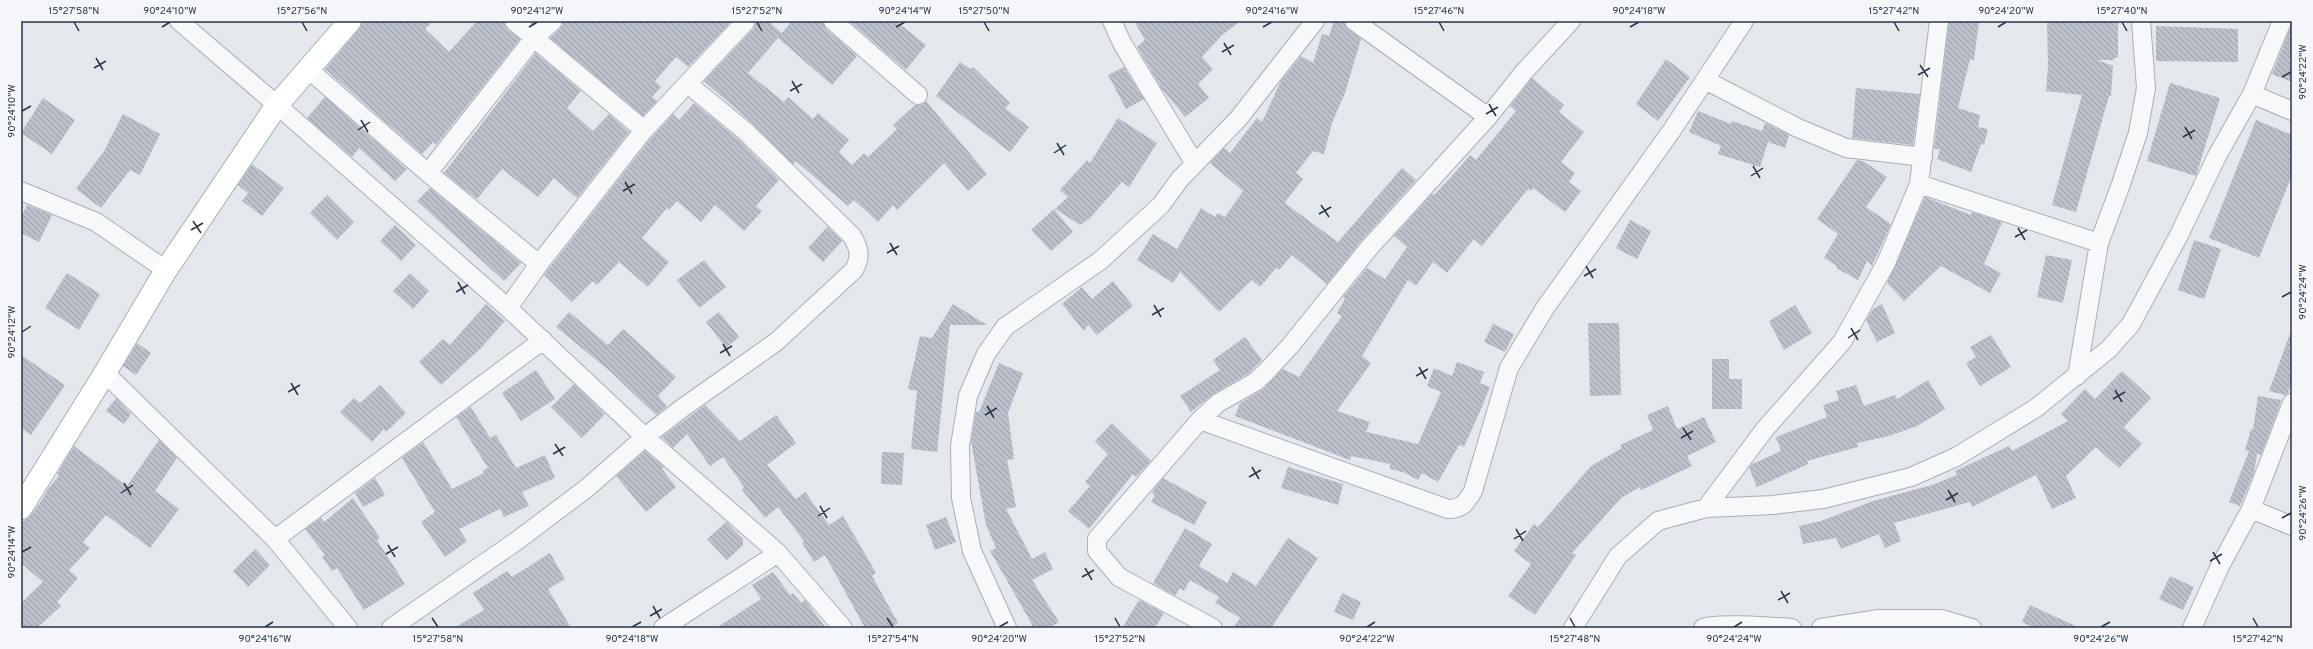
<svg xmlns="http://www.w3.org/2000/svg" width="2313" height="649" font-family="Overpass,sans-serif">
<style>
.building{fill:url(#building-back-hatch)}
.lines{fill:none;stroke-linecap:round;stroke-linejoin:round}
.street-casing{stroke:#a9aeb7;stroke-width:20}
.secondary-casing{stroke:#a9aeb7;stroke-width:24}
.street{stroke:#f7f8fa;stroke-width:18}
.secondary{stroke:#fff;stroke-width:22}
.ticks{fill:none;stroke:#2b3445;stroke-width:1.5}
.neatline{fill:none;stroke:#2b3445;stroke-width:1.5}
.ticks-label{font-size:10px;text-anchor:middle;fill:#2b3445}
</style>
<defs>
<pattern id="building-back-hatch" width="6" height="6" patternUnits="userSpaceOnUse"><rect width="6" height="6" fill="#bbc0ca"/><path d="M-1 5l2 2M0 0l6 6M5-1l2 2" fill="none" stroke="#989da6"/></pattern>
</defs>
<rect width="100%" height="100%" fill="#e4e7ec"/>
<!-- building -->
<path class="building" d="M362 21H433L425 29 449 52 477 21H504L507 29 520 39 436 145 433 142 422 154 325 69 359 29Z
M563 21H732L688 67 676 57 655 81 661 87 652 97 657 101 643 116 550 38 560 29Z
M756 21H768L782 33 792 21H823L826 29 857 56 832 85 778 38 748 73 784 102 788 97 813 119 818 113 849 140 839 152 852 165 864 153 868 157 897 129 893 125 915 105H921L926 101 987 174 968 191 944 163 897 210 893 205 878 222 854 200 848 206 796 161 793 164 752 123 704 81 754 28Z
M849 21H896L926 45 906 70Z
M1134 21H1241L1222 35 1202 57 1213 69 1198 84 1209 98 1185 117 1162 89 1137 47 1145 40Z
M1334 21H1344L1348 29 1361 39 1345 93 1332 123 1324 154 1313 151 1296 173 1303 179 1285 202 1286 204 1338 242 1402 168 1416 180 1361 241 1327 284 1292 255 1279 270 1276 268 1260 287 1252 280 1219 312 1180 272 1173 283 1137 260 1153 234 1177 249 1201 208 1215 217 1218 213 1225 217 1243 191 1210 163 1224 148 1230 153 1257 118 1262 122 1281 81 1301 56 1313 63 1322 34 1329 36Z
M1949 21H1979L1974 60 1970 59 1958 108 1980 115 1978 127 1988 129 1984 145 1981 144 1971 172 1937 159 1940 149H1934Z
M2047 21H2118V57L2114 58V60H2098L2113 66 2111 96H2109L2076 212 2052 205 2082 95 2046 91 2048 66Z
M2292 23V82L2272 74Z
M2156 26 2238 29V62L2156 61Z
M536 53 581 91 567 108 593 131 609 114 629 132 577 198 554 178 538 197 502 169 477 199 444 173Z
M1666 59 1690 77 1658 121 1636 104Z
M960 62 970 69 973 67 1010 103 1005 108 1029 127 1010 152 936 96Z
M1124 67 1144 99 1126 109 1108 75Z
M1532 78 1564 105 1559 112 1584 132 1561 162 1575 173 1569 182 1581 191 1565 212 1533 188 1531 191 1528 189 1482 246 1474 239 1447 273 1433 262 1416 286 1408 280 1362 356 1371 363 1337 411 1370 422 1366 432 1418 444 1441 392 1427 386 1434 368 1452 376 1457 362 1484 372 1480 383 1490 387 1481 409 1464 447 1459 445 1438 482 1422 473 1418 480 1403 472 1390 469V464L1351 456 1350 460 1235 416 1240 403 1262 390 1283 369 1299 377 1342 316 1337 313 1345 299 1343 297 1367 268 1385 279 1407 247 1394 236 1432 194 1434 195 1451 177 1470 155 1476 160 1516 111 1510 106Z
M2170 83 2220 98 2196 176 2147 161Z
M1856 88 1920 94 1913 145 1852 138Z
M325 97 407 169 395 181 359 148 352 157 307 118Z
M43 98 75 120 52 154 21 133Z
M694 103 738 139 779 180 756 206 762 211 744 231 715 205 701 222 677 201 669 210 667 208 642 238 669 262 648 287 619 262 597 285 593 281 572 302 544 275 652 137 673 114 679 120Z
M1698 111 1731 124 1732 121 1762 131 1765 123 1789 135 1785 148 1768 142 1760 167 1718 154 1721 146 1689 132Z
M123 114 160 134 140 175 130 170 101 208 76 189 104 151Z
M1118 118 1157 143 1129 187 1122 182 1090 218 1080 225 1055 209 1068 197 1060 190 1087 160 1090 163Z
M2256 120 2292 135V175L2259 258 2209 238Z
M1857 160 1863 161 1887 177 1866 207 1891 224 1872 266 1867 261 1858 280 1836 268 1837 266 1824 258 1838 234 1817 219Z
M252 164 284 188 262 216 242 201 248 193 238 185Z
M430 188 521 263 504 281 417 201Z
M327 195 354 222 337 240 310 213Z
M1925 197 1971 215 1972 212 2002 222 1984 264 2001 273 1990 293 1941 266 1904 301 1887 283Z
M27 205 52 215 39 242 21 233V218Z
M1054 209 1073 232 1051 251 1031 230Z
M1630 220 1651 231 1637 259 1616 248Z
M395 225 416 245 401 261 380 241Z
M827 227 842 241 823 262 808 248Z
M2194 240 2221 249 2204 299 2178 290Z
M2046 255 2072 260 2063 303 2037 297Z
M704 260 726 287 699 308 677 280Z
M67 273 100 294 79 330 45 308Z
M410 273 429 291 413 309 393 291Z
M1113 281 1133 306 1097 335 1088 325 1084 331 1062 304 1082 287 1092 299Z
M486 304 505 321 481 348 441 385 419 362 443 339 450 345Z
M953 304 987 325H950L937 452 911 449 917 391 908 389 920 336 932 338Z
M1882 304 1895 333 1877 342 1866 320 1873 309Z
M1795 305 1812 333 1784 350 1769 321Z
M569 312 608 345 623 329 676 377 658 396 667 406 656 415 611 372 556 327Z
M719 312 739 337 726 348 706 322Z
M1588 323H1619L1621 395 1590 396Z
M1493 324 1514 334 1505 352 1484 342Z
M2291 331 2292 379 2288 394 2285 395 2269 391Z
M1991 335 2011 367 1980 386 1966 363 1976 357 1970 347Z
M1245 337 1262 360 1249 373 1213 394 1191 412 1180 396 1220 370 1213 360Z
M137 343 151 353 136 375 123 366Z
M21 355 65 385 31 435 21 428Z
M1712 359H1729V379H1742V409H1712Z
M999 363 1023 373 1008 413 1014 459 1007 460 1016 507 1006 509 1032 559 1045 552 1053 569 1032 580 1059 622 1049 628H1034L990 551 996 548 986 525 971 441 976 412H979Z
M536 370 555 399 521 421 502 393Z
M2122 371 2151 398 2124 427 2142 444 2119 468 2096 447 2066 476 2076 498 2052 509 2036 475 1972 507 1970 502 1894 523 1901 541 1885 548 1879 534 1841 549 1836 538 1803 544 1799 526 1821 521 1873 501 1932 485 1957 475 1955 471 2009 446 2012 451 2068 421 2061 414 2085 389 2095 399Z
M1928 380 1945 409 1917 426 1889 436 1857 443 1858 447 1807 461 1808 464 1757 487 1749 468 1752 464 1781 451 1776 437 1827 417 1823 405 1839 400 1836 391 1856 385 1864 406 1895 395 1897 399Z
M574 384 605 414 582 438 551 407Z
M380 385 406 413 386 432 384 429 372 442 340 412 354 398 360 403Z
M2258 396 2281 400 2280 405 2261 455 2255 453 2257 454 2254 473 2240 506 2229 502 2249 451 2245 450 2251 429 2253 430Z
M116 398 131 414 124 424 106 411Z
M705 405 740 441 776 415 796 443 767 465 796 499 805 492 829 525 843 516 876 573 872 576 898 623 890 628H865L825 555 814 562 802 543 804 541 778 507 765 518 742 490 744 487 723 457 710 466 687 434 673 448 662 437Z
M1668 406 1677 429 1704 417 1716 442 1687 456 1692 466 1641 490 1640 487 1621 498 1572 553 1576 555 1535 615 1508 596 1531 564 1514 551 1534 524 1538 527 1591 466 1622 448 1620 445 1653 430 1647 415Z
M471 407 490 438 496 435 516 468 545 455 555 478 522 492 529 506 504 517 500 509 459 529 467 541 445 557 421 522 435 512 402 458 423 442 452 489 484 473 483 470 488 468 456 417Z
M1112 423 1151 461 1136 477 1133 474 1089 529 1068 511 1090 486 1085 482 1108 454 1095 441Z
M159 440 177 458 155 491 179 509 150 548 106 515 83 542 90 548 69 570 78 578 57 602 61 606 37 628H21V603L43 582 21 563V523L31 515 42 500 48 489 59 476 57 474 74 446 127 486Z
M645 451 664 467 662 469 676 487 646 512 616 476Z
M882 452 904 453 902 485 881 484Z
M1288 467 1343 484 1338 505 1281 488Z
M375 478 385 495 363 507 355 493Z
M1163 478 1207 502 1194 525 1151 502 1155 495 1152 492Z
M353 498 380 538 377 540 405 584 364 610 337 568 332 571 322 557 325 555 305 529 321 518 324 522Z
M946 517 956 542 935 550 926 525Z
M726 522 743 539V545L727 560 707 539Z
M1185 528 1212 544 1199 566 1227 583 1233 572 1256 586 1288 538 1318 558 1271 628H1233L1240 618 1215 603 1219 597 1190 580 1184 591 1180 588 1175 596 1153 583Z
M255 549 270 565 248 587 233 571Z
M550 553 565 579 548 589 571 628H454L484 610 473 593 507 571 512 577Z
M773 572 790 595 793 593 801 603 805 600 826 628H716L761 599 752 585Z
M2170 576 2194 587 2183 610 2159 599Z
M1342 593 1361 602 1353 620 1334 612Z
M1139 600 1164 613 1155 628H1122Z
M2030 605 2080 628H2034L2022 622Z"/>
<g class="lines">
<!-- street casing -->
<g class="street-casing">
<path id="street" d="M179 21 277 105 508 308 645 437 778 553 843 628
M514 21 644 130
M833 21 918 95
M1112 21 1122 43 1195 164
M1354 21 1488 117
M308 69 428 173 539 264
M1705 80 1798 128 1846 148 1923 157
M2252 94 2292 111
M428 173 534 38 553 21
M1919 184 2099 243
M21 191 96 222 166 270
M508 308 539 264 644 130 746 21
M105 373 275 539 348 628
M2077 376 2099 243 2120 187 2138 133 2146 88 2141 21
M1200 420 1448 509C1462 509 1466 503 1473 491L1509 368 1545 308 1672 130 1744 21
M1706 508 1765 429 1842 342 1886 263 1919 184 1939 21
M2251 509 2292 526
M275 539 543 340
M391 628 518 540 587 488 645 437 681 409 776 342 854 270C861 256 860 250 852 236L745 131 688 84
M663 628 778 553
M1007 628 972 551 961 498 960 446 968 396 986 354 1005 327 1101 260 1161 205 1180 179 1238 119 1315 21
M1213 628 1119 577 1097 551V539L1200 420 1218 403 1255 382 1265 373 1290 346 1369 248 1488 117 1523 73 1571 21
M1573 628 1618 556 1658 521 1706 508 1773 505 1823 499 1911 477 1956 457 2036 408 2109 349 2131 324 2178 237 2217 156 2252 94 2282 21
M1703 628C1711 622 1777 627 1792 628
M1821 628 1879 619H1942L1972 628
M2192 628 2220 566 2251 509 2292 403"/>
</g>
<!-- secondary casing -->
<g class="secondary-casing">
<path id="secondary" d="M21 508 105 373 166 270 277 105 350 21"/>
</g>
<!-- street -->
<use href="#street" class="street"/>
<!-- secondary -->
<use href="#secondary" class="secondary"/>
</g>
<!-- ticks -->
<path class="ticks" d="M74 22 79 31M302 22 307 31M757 22 762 31M984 22 989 31M1439 22 1444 31M1894 22 1899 31M2122 22 2127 31M162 27 170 22M529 27 537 22M896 27 905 22M1263 27 1272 22M1630 27 1639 22M1998 27 2006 22M1224 43 1231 55M1222 52 1234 45M96 58 103 70M1920 65 1928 77M94 68 106 61M1918 75 1930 68M2282 77 2291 72M792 81 799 93M790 91 802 84M1489 104 1496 116M22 111 31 106M1486 114 1498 107M361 120 368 132M2185 127 2192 139M358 130 370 122M2183 137 2195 130M1057 143 1064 155M1054 153 1066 145M1753 166 1760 178M1751 176 1763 168M625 182 632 194M623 191 635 184M1321 205 1329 217M1319 214 1331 207M193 221 201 233M2018 228 2025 240M191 230 203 223M2015 237 2027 230M890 243 897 255M887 253 899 246M1586 266 1593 278M1584 276 1596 269M458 282 465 294M456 292 468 285M2282 297 2291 292M1154 305 1161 317M1152 315 1164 308M1851 328 1858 340M22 332 31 326M1848 338 1860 330M723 344 730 356M720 353 732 346M1419 367 1426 379M1416 376 1428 369M291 383 298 395M2115 390 2122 402M288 392 300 385M2113 399 2125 392M987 406 994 418M985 415 997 408M1683 428 1691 440M1681 438 1693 431M555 444 563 456M553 454 565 447M1252 467 1259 479M1249 477 1261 470M124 483 131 495M1948 490 1955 502M121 493 133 485M1946 500 1958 493M820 506 827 518M818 516 830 508M2282 518 2291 513M1516 529 1523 541M1514 539 1526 531M388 545 395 557M22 552 31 547M2213 552 2220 564M386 554 398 547M2210 561 2222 554M1085 568 1092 580M1082 577 1094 570M1781 591 1788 603M1778 600 1790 593M653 606 660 618M650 616 662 609M432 618 438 627M887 618 893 627M1115 618 1120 627M1570 618 1575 627M2253 618 2258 627M265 627 273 622M632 627 641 622M999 627 1008 622M1367 627 1375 622M1734 627 1742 622M2101 627 2110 622"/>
<!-- border -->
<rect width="2313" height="649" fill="none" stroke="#f4f6f9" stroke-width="44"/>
<rect x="22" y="22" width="2269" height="605" class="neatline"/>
<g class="ticks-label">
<text x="74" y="14">15°27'58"N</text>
<text x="170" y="14">90°24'10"W</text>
<text x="302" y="14">15°27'56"N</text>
<text x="537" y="14">90°24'12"W</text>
<text x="757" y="14">15°27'52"N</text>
<text x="905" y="14">90°24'14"W</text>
<text x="984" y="14">15°27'50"N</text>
<text x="1272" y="14">90°24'16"W</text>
<text x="1439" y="14">15°27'46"N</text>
<text x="1639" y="14">90°24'18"W</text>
<text x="1894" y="14">15°27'42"N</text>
<text x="2006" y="14">90°24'20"W</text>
<text x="2122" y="14">15°27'40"N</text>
<text transform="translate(2302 72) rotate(-90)" y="4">90°24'22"W</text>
<text transform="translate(11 111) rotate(-90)" y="4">90°24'10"W</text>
<text transform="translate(2302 292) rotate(-90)" y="4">90°24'24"W</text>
<text transform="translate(11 332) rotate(-90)" y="4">90°24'12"W</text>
<text transform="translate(2302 513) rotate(-90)" y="4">90°24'26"W</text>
<text transform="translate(11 552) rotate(-90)" y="4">90°24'14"W</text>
<text x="265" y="642">90°24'16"W</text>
<text x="438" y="642">15°27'58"N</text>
<text x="632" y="642">90°24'18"W</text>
<text x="893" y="642">15°27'54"N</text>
<text x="999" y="642">90°24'20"W</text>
<text x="1120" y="642">15°27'52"N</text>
<text x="1367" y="642">90°24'22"W</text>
<text x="1575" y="642">15°27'48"N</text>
<text x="1734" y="642">90°24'24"W</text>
<text x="2101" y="642">90°24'26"W</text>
<text x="2258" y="642">15°27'42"N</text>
</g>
</svg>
